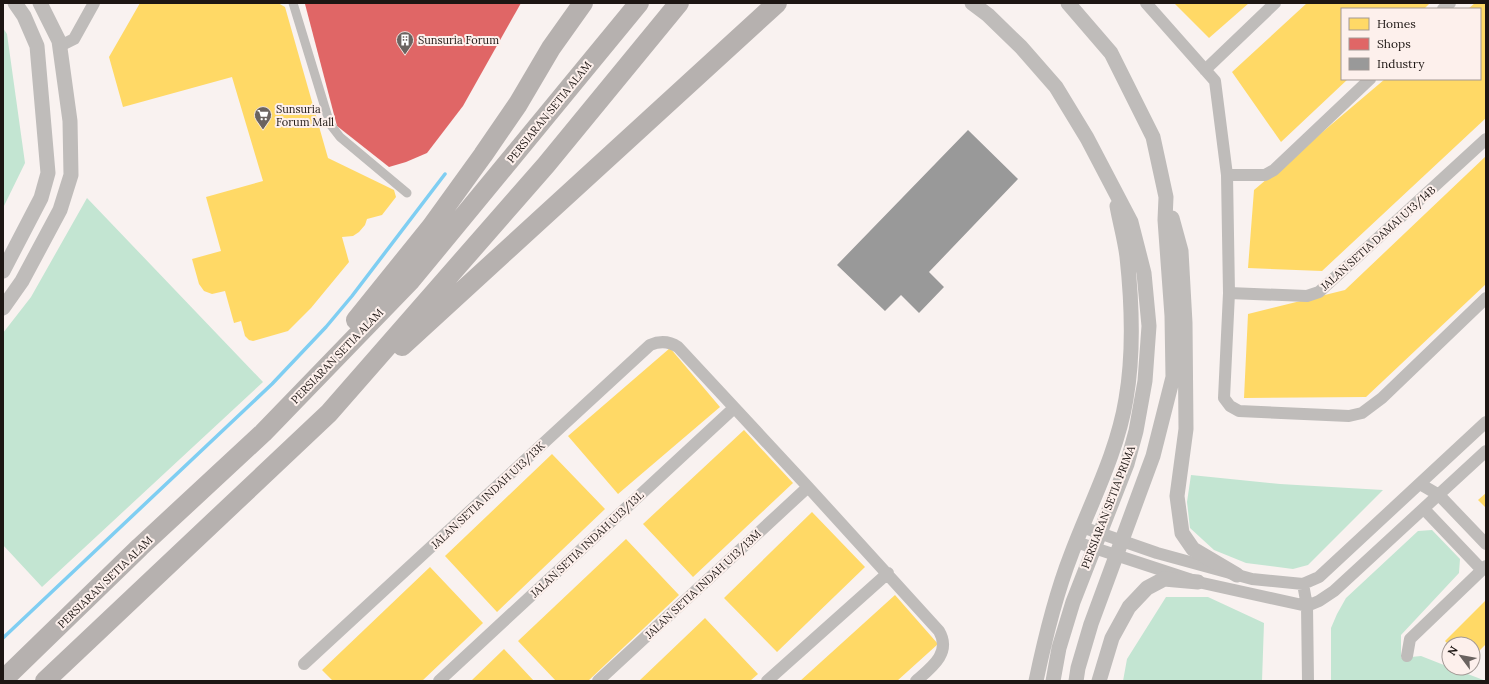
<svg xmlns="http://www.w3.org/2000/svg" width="1489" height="684" font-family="Lora,serif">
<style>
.green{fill:#c3e5d2}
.homes{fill:#ffd966}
.shops{fill:#e06666}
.industry{fill:#999}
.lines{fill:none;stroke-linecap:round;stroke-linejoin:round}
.stream{stroke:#7fcef2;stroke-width:3.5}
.pedestrian{stroke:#bfbcba;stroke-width:9}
.minor{stroke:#bfbcba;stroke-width:12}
.tertiary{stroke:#bfbcba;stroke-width:15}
.trunk{stroke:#b6b1af;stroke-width:20}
.labels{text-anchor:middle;stroke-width:4;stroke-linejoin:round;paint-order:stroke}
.poi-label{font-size:11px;fill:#1d1613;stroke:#fdf0ec;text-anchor:start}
.street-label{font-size:11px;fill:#1d1613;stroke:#fdf0ec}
</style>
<rect width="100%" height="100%" fill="#f9f2f0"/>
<!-- green -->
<path class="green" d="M3 28 7 34 25 163 3 208Z
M87 198 263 382 42 587 3 545V333L31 297Z
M1191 475 1280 484 1383 490 1308 565 1293 569 1246 563 1214 550 1190 528 1187 502Z
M1432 530 1460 559 1459 573 1401 635V658L1421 656 1449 667V668H1452L1486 681H1331V628L1337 614 1346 598 1418 531Z
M1166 597H1208L1264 623 1262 681H1123L1127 659Z"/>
<!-- homes -->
<path class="homes" d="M140 3H278L285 7 328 158 394 190 396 197 382 215 367 219 365 225 359 232 353 236 342 237 349 262 311 308 288 331 253 341 249 340 245 336 241 321 234 323 225 291 212 294 204 291 199 284 192 259 221 251 206 197 263 181 232 77 123 107 109 57Z
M1174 3H1249L1209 38Z
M1307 3H1430L1424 9H1342V79H1348L1281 142 1232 72Z
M1475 3H1486V118L1322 271 1248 268 1254 190 1385 79H1480V9H1468Z
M1486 156V284L1366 397 1244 398 1248 314 1345 290Z
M670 348 720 407 618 494 568 436Z
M744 430 793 483 693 577 643 524Z
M552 454 605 509 497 612 445 556Z
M1486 493V508L1478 500Z
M812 512 865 567 777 652 724 598Z
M626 539 679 595 588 681H556L518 641Z
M430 567 483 623 422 681H333L322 670Z
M895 595 938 644 897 681H800Z
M1486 600V644L1473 657V644H1449V645L1445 641Z
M705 618 758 674 750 681H639Z
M504 649 534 681H471Z"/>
<!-- shops -->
<path class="shops" d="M308 3H521L463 106 427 153 406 162 389 167 337 126 305 4Z"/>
<!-- industry -->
<path class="industry" d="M968 130 1018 179 929 272 944 287 919 313 901 295 885 311 837 265Z"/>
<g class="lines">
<!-- stream -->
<path class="stream" d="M3 638 272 384 326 327 352 296 445 174"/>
<!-- pedestrian -->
<path class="pedestrian" d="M293 3 330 124 340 137 407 193"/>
<!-- minor -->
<path class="minor" d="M1146 3 1215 81 1227 175 1229 293 1224 398 1230 406 1239 411 1349 416 1362 413 1382 398 1486 298
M1443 9 1450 3
M60 46 74 39 94 3
M1205 70 1275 3
M1227 175H1265L1274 170 1370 79
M1229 293 1307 296 1319 292 1486 139
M1420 484 1439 495 1486 544
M1424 509 1482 570
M1082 527 1157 553 1252 579 1303 584 1319 577 1486 422
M1076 542 1198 582 1307 606 1319 601 1334 591 1486 451
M1303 584 1307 606 1308 681
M1407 656 1410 639 1486 566
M304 664 650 345C659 341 669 341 678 347L808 487 939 631C952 653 931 668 916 681
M439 681 734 408
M598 681 808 487
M767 681 888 573"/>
<!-- tertiary -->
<path class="tertiary" d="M972 3 988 15 1021 47 1056 87 1087 138 1131 222 1144 273 1149 326 1145 381 1136 431 1127 464 1073 602 1059 648 1053 681
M1068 3 1111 53 1153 137 1166 197 1165 220 1172 316 1173 377 1153 456 1091 624 1078 668 1076 681
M1172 218 1181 251 1185 323 1186 429 1177 496 1182 533 1193 549 1237 575
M3 271 41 198 48 173 37 46 24 16 15 3
M3 308 22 281 60 210 71 175 70 121 59 41 40 3
M1036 681C1045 638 1055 596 1071 555 1090 504 1117 454 1126 399 1134 353 1132 303 1127 257 1125 240 1120 223 1117 206
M1099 681 1112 638 1129 607 1147 588 1164 579 1198 582"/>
<!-- trunk -->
<path class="trunk" d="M356 320 431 227 483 155 518 104 551 48 583 3
M402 346 777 3
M3 680 140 547 263 433 411 280 639 3
M45 681 329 413 546 165 679 3"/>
</g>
<!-- icons -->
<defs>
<g id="building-pin" transform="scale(0.9)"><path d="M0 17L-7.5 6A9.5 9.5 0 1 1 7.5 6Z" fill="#6a6360" stroke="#fdf0ec"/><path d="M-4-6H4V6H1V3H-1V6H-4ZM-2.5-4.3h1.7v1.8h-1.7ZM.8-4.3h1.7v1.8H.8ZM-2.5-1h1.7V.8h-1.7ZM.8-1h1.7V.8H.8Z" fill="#fff"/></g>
<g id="supermarket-pin" transform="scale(0.9)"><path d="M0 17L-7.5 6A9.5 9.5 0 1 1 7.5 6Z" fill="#6a6360" stroke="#fdf0ec"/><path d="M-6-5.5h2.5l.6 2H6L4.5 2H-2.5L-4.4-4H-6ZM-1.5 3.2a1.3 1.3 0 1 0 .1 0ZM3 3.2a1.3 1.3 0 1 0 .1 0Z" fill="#fff"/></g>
</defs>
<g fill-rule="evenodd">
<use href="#building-pin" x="405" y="40"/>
<use href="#supermarket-pin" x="263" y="115"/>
</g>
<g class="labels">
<!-- poi labels -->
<g class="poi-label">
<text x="418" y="44">Sunsuria Forum</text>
<text x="276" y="113">Sunsuria<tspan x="276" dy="13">Forum Mall</tspan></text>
</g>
<!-- street labels -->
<g class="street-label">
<text transform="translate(549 112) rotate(-51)" y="4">PERSIARAN SETIA ALAM</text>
<text transform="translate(1378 238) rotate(-42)" y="4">JALAN SETIA DAMAI U13/14B</text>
<text transform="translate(337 356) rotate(-46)" y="4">PERSIARAN SETIA ALAM</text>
<text transform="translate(488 495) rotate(-43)" y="4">JALAN SETIA INDAH U13/13K</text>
<text transform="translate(1108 507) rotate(-69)" y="4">PERSIARAN SETIA PRIMA</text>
<text transform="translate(587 544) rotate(-43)" y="4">JALAN SETIA INDAH U13/13L</text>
<text transform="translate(105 582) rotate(-44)" y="4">PERSIARAN SETIA ALAM</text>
<text transform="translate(703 584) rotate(-43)" y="4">JALAN SETIA INDAH U13/13M</text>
</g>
</g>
<!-- border -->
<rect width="1489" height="684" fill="none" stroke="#1d1613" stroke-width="8"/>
<!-- legend -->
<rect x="1341" y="8" width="140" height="72" fill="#fdf0ec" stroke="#a39995"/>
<rect x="1349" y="18" width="20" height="12" fill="#ffd966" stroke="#a39995"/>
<text x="1377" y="28" font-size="12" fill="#1d1613">Homes</text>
<rect x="1349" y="38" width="20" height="12" fill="#e06666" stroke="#a39995"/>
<text x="1377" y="48" font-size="12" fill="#1d1613">Shops</text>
<rect x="1349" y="58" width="20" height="12" fill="#999999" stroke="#a39995"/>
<text x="1377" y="68" font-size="12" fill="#1d1613">Industry</text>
<!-- north arrow -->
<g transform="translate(1461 656) rotate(302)"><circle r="19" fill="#fdf0ec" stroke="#a39995"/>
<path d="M0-3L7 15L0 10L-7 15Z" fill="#6a6360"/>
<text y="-6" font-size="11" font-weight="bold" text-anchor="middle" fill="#1d1613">N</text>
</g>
</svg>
